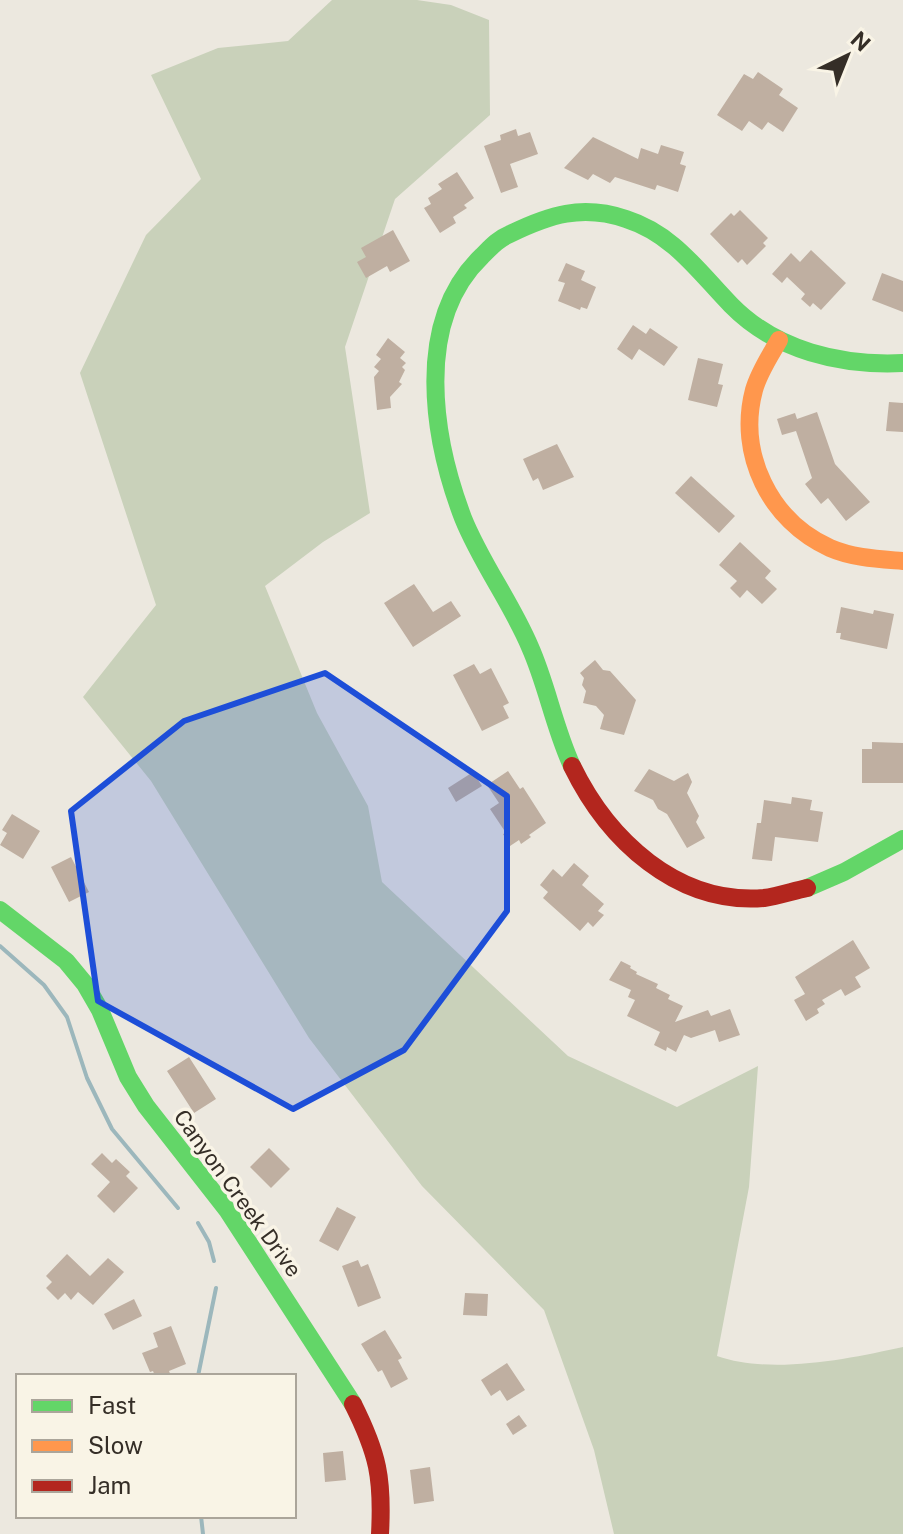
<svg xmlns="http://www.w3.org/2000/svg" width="903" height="1534" font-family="'Public Sans',sans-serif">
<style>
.green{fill:#c9d1ba}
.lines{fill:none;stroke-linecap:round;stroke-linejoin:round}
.stream{stroke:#9cb7bc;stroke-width:4}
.building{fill:#bfafa1}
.fast{stroke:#63d668;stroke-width:18}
.slow{stroke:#ff974d;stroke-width:18}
.jam{stroke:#b3261e;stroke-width:18}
.marked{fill:#1d4ed8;fill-opacity:0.2;stroke:#1d4ed8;stroke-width:6;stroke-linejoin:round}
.labels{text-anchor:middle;stroke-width:7;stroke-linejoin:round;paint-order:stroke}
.street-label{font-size:22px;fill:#352e27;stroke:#f9f4e6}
</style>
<rect width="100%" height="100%" fill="#ece8df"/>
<!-- green -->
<path class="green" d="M332 0H417L451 5 489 20 490 115 395 199 345 347 370 513 323 542 265 586 317 713 368 806 382 882 568 1056 677 1107 758 1066 749 1187 717 1356C771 1375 848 1359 903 1347V1534H614L594 1450 544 1310 422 1186 309 1038 151 781 83 697 156 605 80 373 146 235 201 179 151 75 218 48 288 41Z"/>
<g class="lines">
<!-- stream -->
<path class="stream" d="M0 946 44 985 67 1017 87 1078 112 1129 178 1208
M198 1223 209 1242 214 1261
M198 1376 216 1288
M201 1516 203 1534"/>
</g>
<!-- building -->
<path class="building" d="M758 72 783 89 779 95 798 108 783 132 768 122 762 130 749 121 742 131 717 115 744 74 753 79Z
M516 129 518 136 530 132 538 154 510 164 518 187 501 193 484 146 501 140 500 135Z
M593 137 638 159 641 148 658 154 661 145 684 152 680 164 686 166 678 192 657 185 655 190 615 177 610 183 593 174 588 180 564 168Z
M457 172 474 198 464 205 467 208 453 217 456 223 440 233 424 208 431 204 428 198 442 189 438 184Z
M740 210 768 238 763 243 766 246 747 265 742 259 738 263 710 234 731 213 734 216Z
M393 230 410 261 390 272 387 266 366 278 357 262 366 257 361 248Z
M811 250 846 283 821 310 813 303 810 307 801 299 805 294 787 277 782 283 772 274 791 253 800 262Z
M566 263 585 271 581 280 596 287 587 309 581 307 580 310 558 301 565 283 558 281Z
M882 273 903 281V312L872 300Z
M633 325 646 334 650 328 678 347 664 366 639 349 632 360 617 349Z
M388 338 405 352 400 358 406 363 402 367 405 370 399 382 402 384 390 397 391 408 377 410 374 377 379 371 374 367 381 359 376 355Z
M698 358 723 364 718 384 723 385 717 407 688 400Z
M889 402 903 403V432L886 431Z
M817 412 835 464 870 502 846 521 828 498 821 504 805 484 812 478 796 431 782 435 777 419 795 413 797 419Z
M557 444 574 477 543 490 538 478 533 481 523 459Z
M691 476 735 516 719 533 675 493Z
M740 542 771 571 765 578 777 589 762 604 747 590 740 598 730 588 737 581 719 565Z
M414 584 433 612 451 601 461 616 413 647 384 603Z
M841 607 873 614 874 610 894 614 887 649 840 639 841 633H836Z
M595 660 603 670 610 671 636 700 624 735 600 729 604 715 596 706 583 703 586 691 582 685 584 678 580 673Z
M474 664 480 674 491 668 509 703 503 706 509 718 482 731 453 675Z
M872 742 903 743V783H862V749H872Z
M649 769 674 781 688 773 692 782 687 793 699 816 696 822 705 838 687 848 667 814 658 809 653 800 634 791Z
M508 771 520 789 523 787 546 823 529 835 531 837 521 844 519 840 510 846 503 834 506 833 490 809 499 803 487 785Z
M473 772 482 786 456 802 448 788Z
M792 797 812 800 810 810 823 812 818 842 775 837 772 861 752 859 757 823H761L764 800 791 804Z
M12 814 40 831 23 859 0 845 7 833 2 830Z
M71 857 89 892 69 902 51 867Z
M574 863 589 876 582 885 604 904 598 911 604 915 593 927 588 922 580 931 543 898 548 892 540 885 553 869 562 877Z
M853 940 870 968 855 977 861 987 845 996 841 989 822 1000 825 1004 817 1009 819 1013 806 1021 794 1000 805 994 795 977Z
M621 961 631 966 630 968 637 972 636 974 658 984 656 988 670 995 668 999 683 1006 675 1022 708 1010 711 1016 730 1009 740 1035 719 1042 715 1030 691 1038 684 1035 676 1052 667 1047 666 1051 654 1045 660 1032 627 1016 635 1000 628 997 631 990 609 980Z
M189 1057 216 1099 194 1113 167 1071Z
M269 1148 290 1169 271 1188 250 1167Z
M102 1153 112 1163 116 1159 130 1172 126 1176 138 1188 114 1213 97 1196 110 1182 91 1164Z
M337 1207 356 1217 338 1251 319 1241Z
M67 1254 90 1276 108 1258 124 1272 93 1305 78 1292 71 1300 65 1293 58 1300 46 1288 52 1282 46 1276Z
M358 1260 361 1267 368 1264 381 1298 358 1307 342 1266Z
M465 1293 488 1294 487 1316 463 1315Z
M134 1299 142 1316 113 1330 104 1314Z
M171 1326 186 1364 169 1371 171 1376H155L153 1371 150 1372 142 1353 158 1347 153 1333Z
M385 1330 402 1358 398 1360 408 1379 391 1388 382 1370 378 1372 361 1344Z
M507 1363 525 1390 507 1401 500 1390 491 1396 481 1380Z
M519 1415 527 1426 513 1435 506 1424Z
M343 1451 346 1480 325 1482 323 1453Z
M430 1467 434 1501 414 1504 410 1470Z"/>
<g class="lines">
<!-- fast -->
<path class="fast" d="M572 766C554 727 547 685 530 647 511 602 481 563 463 518 433 439 413 322 482 256 491 247 498 239 510 234 549 215 582 204 626 219 673 234 698 271 731 305 776 351 841 366 903 363
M807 888 844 872 903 839
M0 910 66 961 85 984 100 1010 128 1077 146 1106 228 1211 353 1404"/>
<!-- slow -->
<path class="slow" d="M779 340C770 356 759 372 754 390 737 454 770 521 830 548 853 558 879 559 903 561"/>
<!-- jam -->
<path class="jam" d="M572 766C608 840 677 905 764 898 778 896 793 891 807 888
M353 1404C378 1454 383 1478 380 1534"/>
</g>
<!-- marked area -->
<path class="marked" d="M325 673 507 796V911L404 1050 293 1109 98 1001 71 811 184 721Z"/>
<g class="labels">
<!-- street labels -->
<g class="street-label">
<text transform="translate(238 1193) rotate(54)" y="8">Canyon Creek Drive</text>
</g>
</g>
<!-- legend -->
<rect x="16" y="1374" width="280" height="144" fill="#f9f4e6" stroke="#aba59a" stroke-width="2"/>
<rect x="32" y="1400" width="40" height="12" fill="#63d668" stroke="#aba59a" stroke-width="2"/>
<text x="88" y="1414" font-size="24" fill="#352e27">Fast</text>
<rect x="32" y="1440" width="40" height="12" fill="#ff974d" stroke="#aba59a" stroke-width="2"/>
<text x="88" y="1454" font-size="24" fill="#352e27">Slow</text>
<rect x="32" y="1480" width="40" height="12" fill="#b3261e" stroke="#aba59a" stroke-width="2"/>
<text x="88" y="1494" font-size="24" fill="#352e27">Jam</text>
<!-- north arrow -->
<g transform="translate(847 56) rotate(43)" stroke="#f9f4e6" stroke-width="6" paint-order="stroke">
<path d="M0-6L14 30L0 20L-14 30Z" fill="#352e27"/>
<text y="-12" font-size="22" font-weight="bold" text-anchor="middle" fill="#352e27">N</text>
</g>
</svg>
